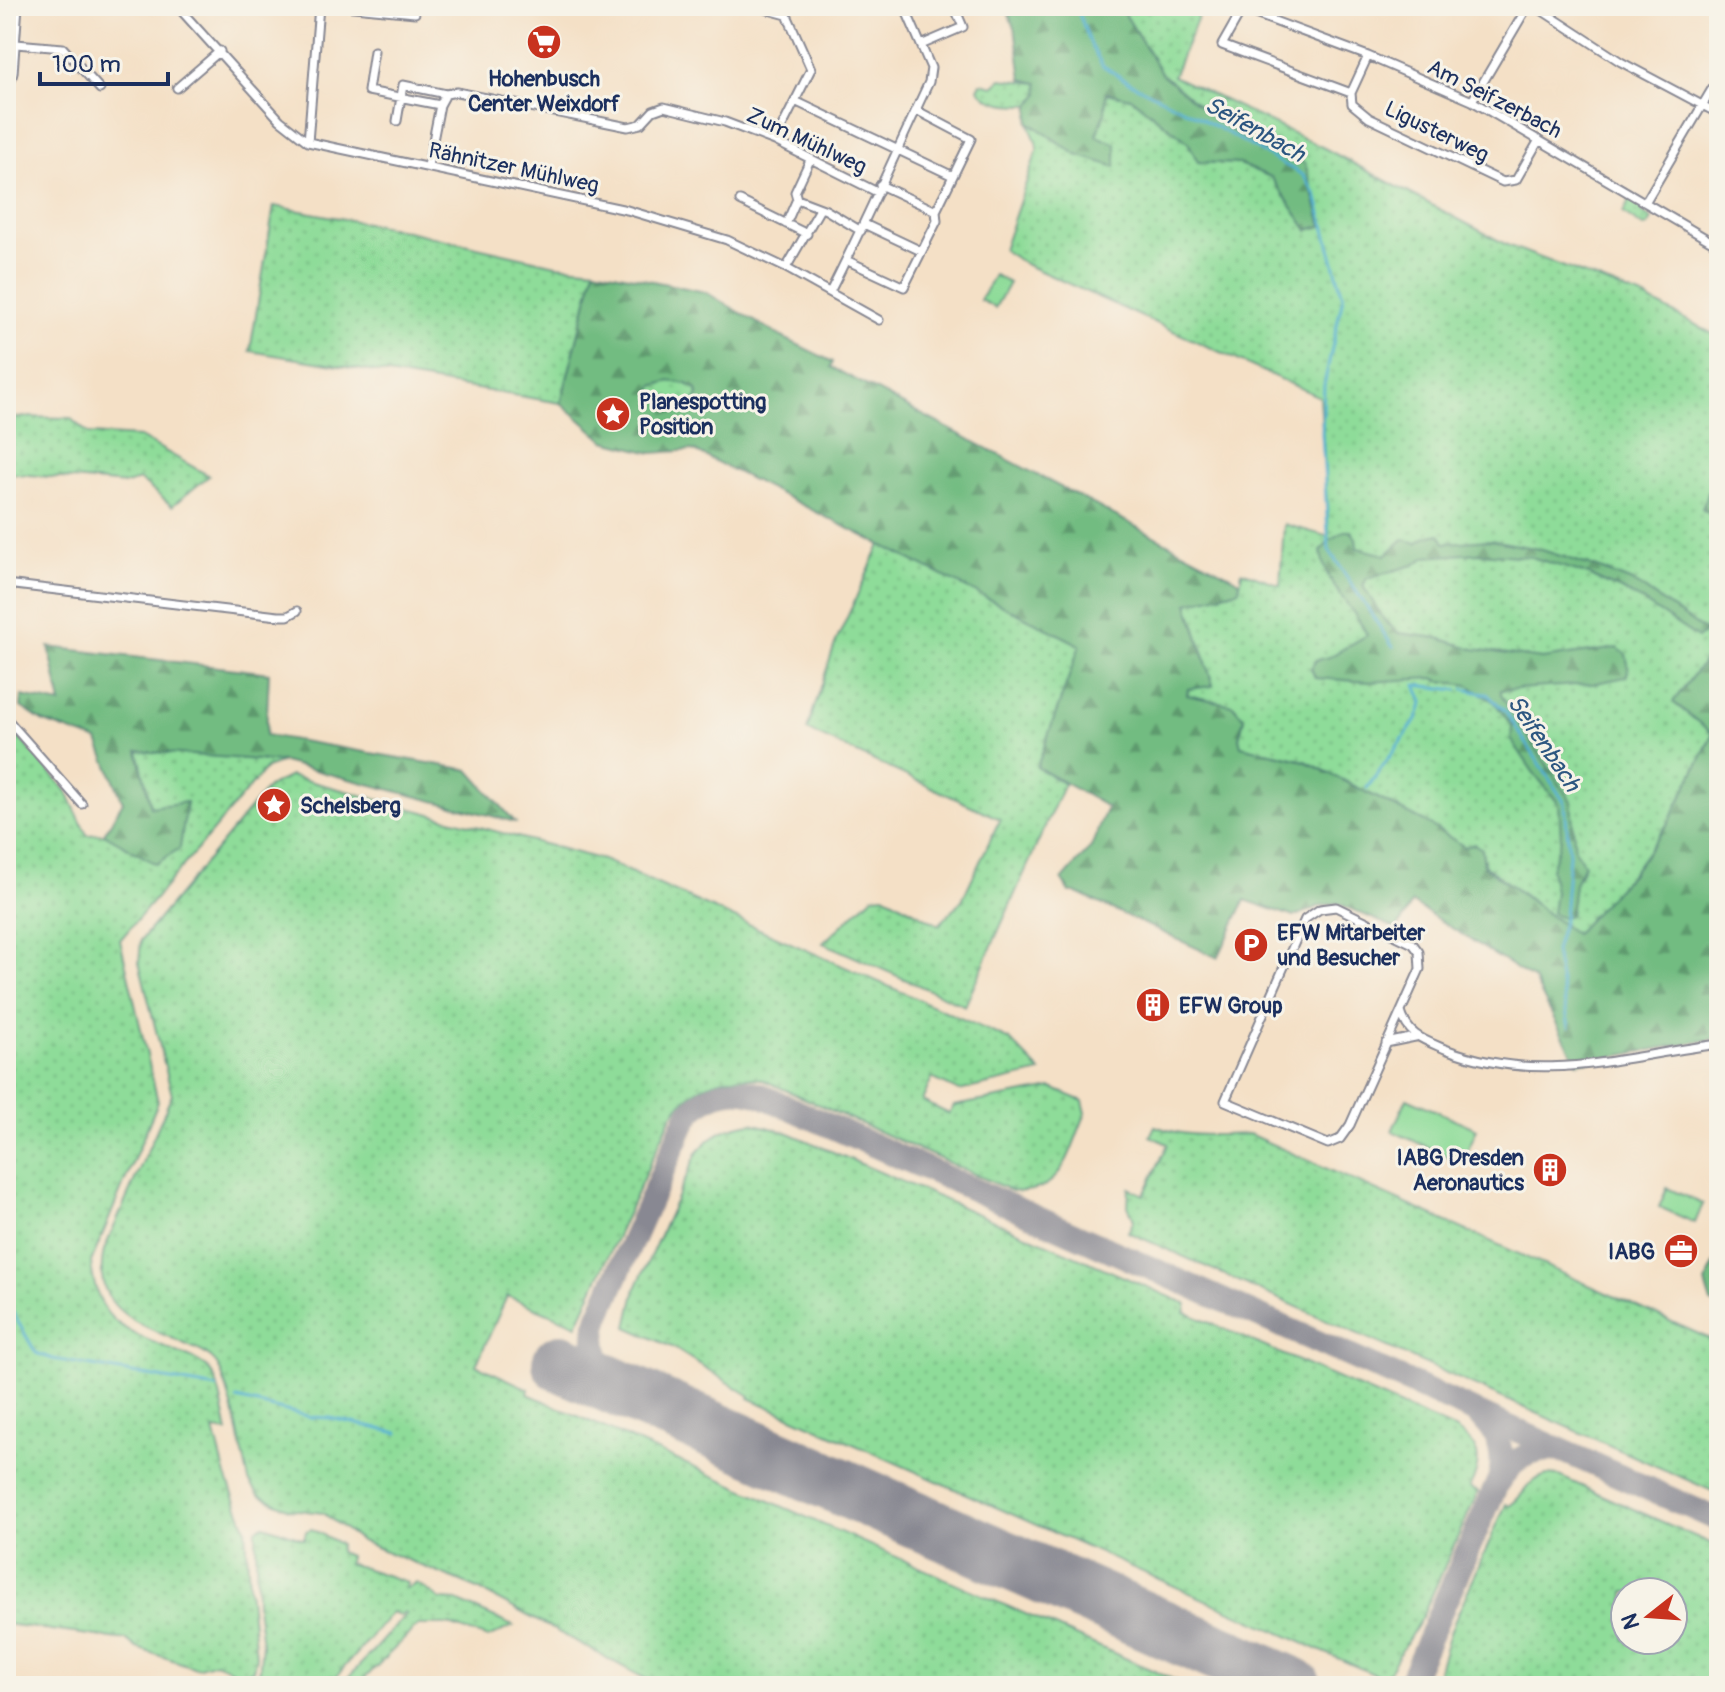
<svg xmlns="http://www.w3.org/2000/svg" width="1725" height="1692" font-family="Pangolin,sans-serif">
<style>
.grass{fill:url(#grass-dots);stroke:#54867c;stroke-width:2;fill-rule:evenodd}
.forest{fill:url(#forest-firs);stroke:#467670;stroke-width:2;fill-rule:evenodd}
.garden{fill:#8edc99;stroke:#54867c;stroke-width:2}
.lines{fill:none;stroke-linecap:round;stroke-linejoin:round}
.stream{stroke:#52b0d1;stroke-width:3}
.taxiway{stroke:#888892;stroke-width:24}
.runway{stroke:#888892;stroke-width:58}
.street-casing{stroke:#888892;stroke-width:11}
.street{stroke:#fff;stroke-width:7}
.labels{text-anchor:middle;stroke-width:6;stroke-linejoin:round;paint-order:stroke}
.poi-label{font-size:22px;font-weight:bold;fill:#1b2f5e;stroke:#f7f3e8;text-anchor:start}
.street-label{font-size:22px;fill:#1b2f5e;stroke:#f7f3e8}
.water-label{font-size:24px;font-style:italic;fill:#2c5680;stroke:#f7f3e8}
</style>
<defs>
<pattern id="grass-dots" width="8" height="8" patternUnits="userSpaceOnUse" patternTransform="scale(2)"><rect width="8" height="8" fill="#8edc99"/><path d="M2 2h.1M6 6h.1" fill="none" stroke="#7abd86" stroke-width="1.8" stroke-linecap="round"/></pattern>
<pattern id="forest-firs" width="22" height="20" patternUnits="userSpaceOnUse" patternTransform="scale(2)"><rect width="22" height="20" fill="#72bc81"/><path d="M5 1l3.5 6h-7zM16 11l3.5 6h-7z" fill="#5d996d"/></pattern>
</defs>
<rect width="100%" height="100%" fill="#f7f3e8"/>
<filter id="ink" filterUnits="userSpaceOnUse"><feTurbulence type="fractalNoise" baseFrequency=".0125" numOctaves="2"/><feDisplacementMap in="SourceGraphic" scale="16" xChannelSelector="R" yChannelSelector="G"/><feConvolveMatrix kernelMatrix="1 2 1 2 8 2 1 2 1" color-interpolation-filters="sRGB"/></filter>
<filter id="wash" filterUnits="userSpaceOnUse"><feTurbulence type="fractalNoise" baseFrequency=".006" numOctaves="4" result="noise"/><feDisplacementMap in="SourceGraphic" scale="32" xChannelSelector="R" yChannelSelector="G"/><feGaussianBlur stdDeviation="1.8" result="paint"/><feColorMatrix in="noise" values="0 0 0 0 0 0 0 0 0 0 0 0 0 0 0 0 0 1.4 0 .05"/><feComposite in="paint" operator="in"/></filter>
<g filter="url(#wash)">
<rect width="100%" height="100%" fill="#f4e0c6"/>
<!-- grass -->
<path class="grass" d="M1120 6H1203L1173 76 1324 148 1507 245 1645 298 1719 337V466L1702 509 1719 520V641L1673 702 1713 733 1669 822 1632 873 1576 935 1484 865 1482 849 1465 847 1425 822 1306 761 1240 746 1239 738 1244 718 1187 695V689L1213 685 1188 603 1239 590 1242 571 1280 585 1284 524 1329 537 1320 397 1027 265 1003 250 1038 148 1029 122 1077 155C1098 134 1105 123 1105 93L1131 98 1188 142 1198 162 1239 164 1271 177 1308 230 1305 163 1257 147 1208 113 1161 74Z
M1001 79 1038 83 1040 94 1030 105C1012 105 990 105 978 89L981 83 993 86Z
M1630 199 1643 207 1641 212 1652 219 1648 226 1643 227 1623 213Z
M274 206 398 229 556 265 595 269 561 403 250 351Z
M670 381 687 384 697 390 698 395 692 405C675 408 666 406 653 395V386Z
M14 417 70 418 89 434 140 437 209 476 172 506 140 480 126 484 8 473Z
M881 543 1081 645 1037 767 1064 784 965 1006 823 943 873 896 884 895 939 925 962 900 1000 819 807 730 835 644Z
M6 723 66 790 87 835 104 834 156 863 186 803 151 807 137 750 283 762 266 768 120 940 158 1102 91 1262C97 1327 127 1330 179 1353 191 1358 203 1361 211 1372 220 1383 224 1417 228 1432L214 1430 226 1476 246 1528 249 1587 256 1656 253 1670 241 1675 216 1662 196 1668 137 1648 127 1640 6 1624Z
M290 776 603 860 1010 1040 1041 1072 959 1091 932 1078 922 1101 949 1114 954 1106 1052 1088 1083 1101 1086 1113C1068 1153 1064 1196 1012 1191L761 1079C723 1073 694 1084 672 1115L577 1325 507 1296 476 1365 529 1389 528 1394 1188 1686H659L478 1589 361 1541 323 1513 289 1509 259 1495 249 1481C243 1455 229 1381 216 1363 208 1353 196 1349 185 1344 140 1324 90 1311 104 1250L172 1095 139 962 141 940 268 787Z
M752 1123 789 1133 1187 1304 1185 1312 1456 1430C1482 1447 1482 1461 1470 1488L1478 1492 1423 1615 1387 1675 1380 1677 749 1398 750 1396 672 1347 627 1327 636 1288 697 1153C711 1134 729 1126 752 1123Z
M1155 1126C1187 1138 1216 1135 1249 1134L1719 1343V1494L1128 1232 1134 1220 1128 1206 1129 1188 1144 1195 1168 1144 1150 1136Z
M1547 1475 1559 1476 1719 1547V1686H1434L1451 1629 1506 1504 1509 1506C1526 1495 1524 1482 1547 1475ZM1625 1592H1673V1640H1625Z
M264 1525 304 1539 306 1531 312 1529 340 1544 339 1552 349 1556 348 1563 407 1582 406 1589 417 1583 441 1600 457 1601 513 1626 488 1638 449 1625H418L357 1686H341L406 1614 405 1612 400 1616 392 1612 328 1686H258L262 1644 257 1606 256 1529Z"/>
<!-- forest -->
<path class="forest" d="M1006 6H1022L1033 13 1043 6 1091 8 1120 6 1162 74 1208 113 1257 147 1305 163 1322 226 1308 230 1271 177 1239 164 1198 162 1188 142 1131 98 1106 93 1105 113 1096 136 1116 144V167L1077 155 1029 122 1030 105 1039 94 1038 83 1022 79 1016 34Z
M595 269 705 292 782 337 833 362 831 367 1240 581 1239 590 1188 603 1213 686 1188 689 1187 695 1233 705 1244 718 1239 738 1241 746 1305 761 1425 822 1465 847 1474 844 1482 849 1484 866 1575 934 1632 873 1669 822 1713 734 1673 702 1719 641V1038L1577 1063 1534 980 1412 903 1397 929 1337 903 1320 906 1294 917 1245 900 1218 958 1075 892H1069L1062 880 1091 847 1107 807 1037 767 1080 645 693 450 652 453 605 441 561 403ZM670 381 687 384 697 390 698 395 692 405C675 408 666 406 653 395V386Z
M1719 466V520L1702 509Z
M1344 531H1351L1356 538 1357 548 1386 555 1403 539 1417 543 1426 537 1440 534 1445 543 1491 540 1539 549 1595 567 1637 584 1706 632 1698 638 1634 596 1583 573 1531 557 1479 553 1426 557 1414 565 1367 578 1363 586 1385 621 1399 633 1438 638 1474 649 1542 659 1617 648 1626 654 1629 669 1626 677 1592 684 1501 690V695L1571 801 1575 850 1584 864 1574 885 1570 915 1561 918 1552 913 1555 892 1551 869 1561 839 1559 804 1533 772 1511 739 1512 726 1494 702 1468 685 1441 681 1433 678 1369 682 1315 678 1311 668 1316 660 1329 657 1367 635C1353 605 1324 585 1321 551L1329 541Z
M49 647 269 673 266 735 469 770 515 822 283 762 138 751 151 807 187 802 180 848 156 864 104 834 123 802 98 741 42 721 21 707 22 696 61 704Z
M1718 1256H1719V1307L1711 1303 1705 1283Z"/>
<!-- garden -->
<path class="garden" d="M994 275 1009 283 995 308 980 300Z
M1407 1098 1477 1129 1462 1163 1392 1131Z
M1667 1188 1703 1204 1695 1223 1659 1207Z"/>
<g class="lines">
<!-- stream -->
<path class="stream" d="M1076 6 1091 45 1102 65 1128 82 1195 115 1303 175 1316 195 1343 297 1324 385 1322 433 1329 550 1393 647
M1464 689 1487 694 1506 712 1565 803 1569 854 1564 918 1555 951 1569 1027
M1367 788 1417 719 1423 702 1416 685 1458 690
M6 1301 36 1353 53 1359 217 1388
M237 1399 311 1417 331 1418 398 1433"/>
<!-- taxiway -->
<path class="taxiway" d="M627 1391C601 1372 588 1348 599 1316L686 1119C703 1094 730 1085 758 1094L1719 1520
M1499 1482C1512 1458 1535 1447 1562 1451
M1408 1686 1500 1477C1505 1453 1498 1431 1479 1416"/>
<!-- runway -->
<path class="runway" d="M561 1363 1293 1686"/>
</g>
</g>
<g filter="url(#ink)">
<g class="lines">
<!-- street casing -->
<g class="street-casing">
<path id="street" d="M177 6 280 120 308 142 627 210 727 240 786 268 879 320
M344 6 415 13
M754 6 787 15 811 69 775 141
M1535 6 1621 62 1719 114
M1243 8 1222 45 1351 93
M1242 9 1368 56 1472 101 1719 246
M16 44 63 48 100 89
M921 45 963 27 954 6
M374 51 368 91 440 105
M1368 56 1351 93 1352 104 1369 118 1503 182 1516 180 1539 140
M177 88 220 51
M6 98 13 73 18 6
M795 101 953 176
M1472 101 1528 6
M397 121 403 85 446 94
M308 142 319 6
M428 166 440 105 446 94 457 92 628 127 641 124 653 111 664 107 725 122 775 141 877 192
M880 185 936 211
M797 199 826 210 861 231
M740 201 807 234
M1646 201 1719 77
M786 224 797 199 795 192 810 160
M864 224 921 251
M846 260 904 287 937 221 936 211 971 139 916 110
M786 268 820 209
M830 292C865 223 896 152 929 82L931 68 904 6
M6 584 278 616H288L297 611
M6 718 82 804
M1336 907 1413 944 1419 952 1420 969 1350 1125 1340 1139 1328 1144 1225 1101 1305 919 1320 909Z
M1401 1012C1408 1036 1424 1040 1445 1049 1542 1086 1622 1056 1719 1044
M1386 1043 1415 1037"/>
</g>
<!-- street -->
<use href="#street" class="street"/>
</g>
</g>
<!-- icons -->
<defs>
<g id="supermarket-disc" transform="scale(1.8)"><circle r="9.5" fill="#c8321e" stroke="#f7f3e8"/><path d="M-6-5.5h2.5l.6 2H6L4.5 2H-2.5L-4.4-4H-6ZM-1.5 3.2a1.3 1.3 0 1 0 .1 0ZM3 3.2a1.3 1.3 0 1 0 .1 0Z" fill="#fff"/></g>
<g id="sight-disc" transform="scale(1.8)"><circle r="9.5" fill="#c8321e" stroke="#f7f3e8"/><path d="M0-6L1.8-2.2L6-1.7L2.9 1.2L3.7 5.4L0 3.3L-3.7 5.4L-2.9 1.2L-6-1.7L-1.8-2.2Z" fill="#fff"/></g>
<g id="parking-disc" transform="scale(1.8)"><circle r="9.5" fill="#c8321e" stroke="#f7f3e8"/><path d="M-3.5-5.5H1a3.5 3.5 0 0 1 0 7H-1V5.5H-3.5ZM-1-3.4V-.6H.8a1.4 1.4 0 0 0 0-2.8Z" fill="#fff"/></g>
<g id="building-disc" transform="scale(1.8)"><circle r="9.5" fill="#c8321e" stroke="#f7f3e8"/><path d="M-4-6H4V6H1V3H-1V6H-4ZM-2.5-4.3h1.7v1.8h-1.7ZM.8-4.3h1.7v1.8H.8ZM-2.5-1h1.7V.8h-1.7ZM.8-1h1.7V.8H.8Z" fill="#fff"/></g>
<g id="office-disc" transform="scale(1.8)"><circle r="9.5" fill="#c8321e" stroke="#f7f3e8"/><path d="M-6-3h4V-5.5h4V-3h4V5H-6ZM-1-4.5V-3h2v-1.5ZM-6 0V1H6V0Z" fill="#fff"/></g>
</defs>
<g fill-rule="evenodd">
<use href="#supermarket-disc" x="544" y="42"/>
<use href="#sight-disc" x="613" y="414"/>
<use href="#sight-disc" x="274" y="805"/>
<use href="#parking-disc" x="1251" y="945"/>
<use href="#building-disc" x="1153" y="1005"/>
<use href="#building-disc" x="1550" y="1170"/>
<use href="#office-disc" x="1681" y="1251"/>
</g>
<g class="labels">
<!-- poi labels -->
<g class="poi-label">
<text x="544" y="86" text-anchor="middle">Hohenbusch<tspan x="544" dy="25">Center Weixdorf</tspan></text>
<text x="639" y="409">Planespotting<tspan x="639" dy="25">Position</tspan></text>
<text x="300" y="813">Schelsberg</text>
<text x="1277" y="940">EFW Mitarbeiter<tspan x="1277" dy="25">und Besucher</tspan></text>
<text x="1179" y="1013">EFW Group</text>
<text x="1524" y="1165" text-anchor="end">IABG Dresden<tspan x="1524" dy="25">Aeronautics</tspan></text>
<text x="1655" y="1259" text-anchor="end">IABG</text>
</g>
<!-- street labels -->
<g class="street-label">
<text transform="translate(1495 98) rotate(27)" y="8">Am Seifzerbach</text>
<text transform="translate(1437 131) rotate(26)" y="8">Ligusterweg</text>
<text transform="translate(807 140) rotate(25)" y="8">Zum Mühlweg</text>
<text transform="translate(514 167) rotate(12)" y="8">Rähnitzer Mühlweg</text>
</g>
<!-- water labels -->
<g class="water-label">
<text transform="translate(1255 129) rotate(29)" y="8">Seifenbach</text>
<text transform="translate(1544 743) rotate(56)" y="8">Seifenbach</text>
</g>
</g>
<!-- margin -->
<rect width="1725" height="1692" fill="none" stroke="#f7f3e8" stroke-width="32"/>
<!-- north arrow -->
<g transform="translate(1649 1616) rotate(253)"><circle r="38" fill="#f7f3e8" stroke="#9fa5b1" stroke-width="2"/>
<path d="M0-6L14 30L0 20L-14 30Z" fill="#c8321e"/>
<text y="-12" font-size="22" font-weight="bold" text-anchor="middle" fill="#1b2f5e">N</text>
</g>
<!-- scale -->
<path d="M40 72v12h128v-12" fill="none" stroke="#1b2f5e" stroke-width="4"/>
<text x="52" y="72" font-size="24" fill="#1b2f5e" stroke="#f7f3e8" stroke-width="6" paint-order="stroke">100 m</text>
</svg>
